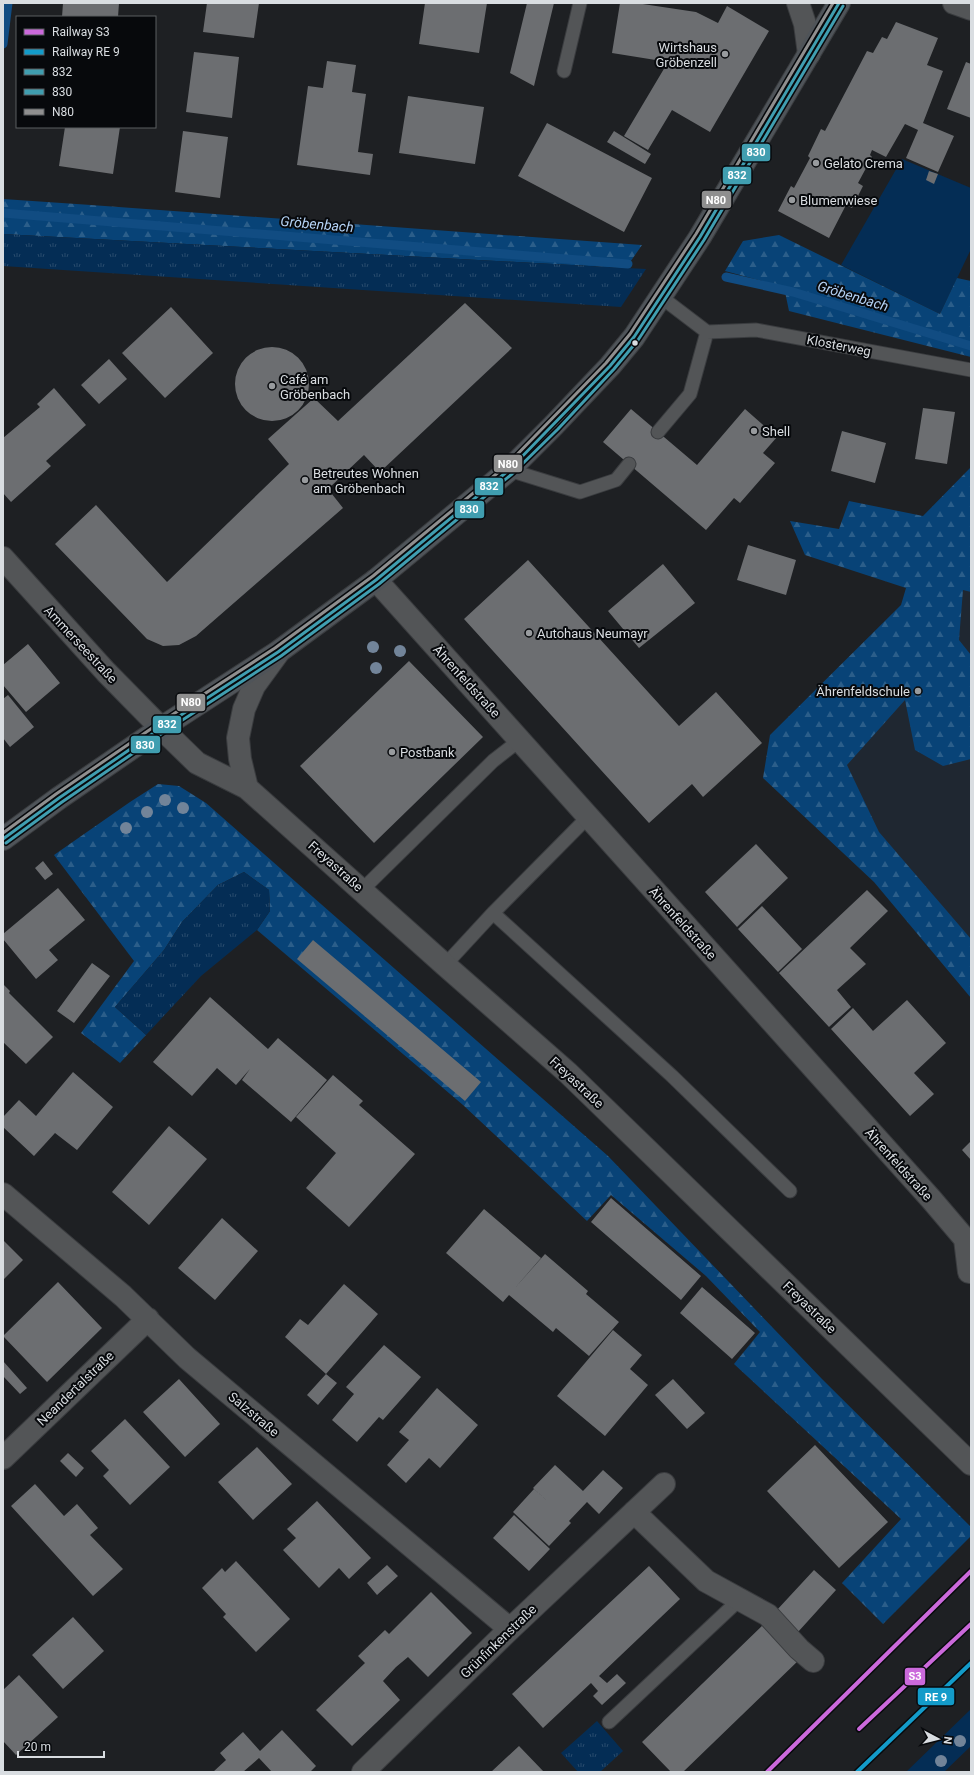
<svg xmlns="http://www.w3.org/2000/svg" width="974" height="1775" font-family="Roboto,sans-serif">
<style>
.built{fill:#1f2731}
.green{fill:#042d55}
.forest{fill:url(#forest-firs)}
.park{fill:url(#park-tufts)}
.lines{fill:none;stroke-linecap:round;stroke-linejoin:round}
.stream{stroke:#114c82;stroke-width:9}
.building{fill:#6c6e71}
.service-casing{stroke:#3a3c3f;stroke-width:15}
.minor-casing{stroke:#3a3c3f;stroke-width:24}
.tertiary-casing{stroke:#3a3c3f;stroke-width:24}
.secondary-casing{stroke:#3a3c3f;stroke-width:24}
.service{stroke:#535557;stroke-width:13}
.minor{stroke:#535557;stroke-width:22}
.tertiary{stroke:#535557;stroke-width:22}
.secondary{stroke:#4f5459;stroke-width:22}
.bus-1-casing{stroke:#07090c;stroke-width:6}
.bus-2-casing{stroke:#07090c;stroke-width:6}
.bus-3-casing{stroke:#07090c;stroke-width:6}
.bus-1{stroke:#409eb0;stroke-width:3}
.bus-2{stroke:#409eb0;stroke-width:3}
.bus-3{stroke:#8f8f8f;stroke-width:3}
.rail-1-casing{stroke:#07090c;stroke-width:7}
.rail-2-casing{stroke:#07090c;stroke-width:7}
.rail-1{stroke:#cb69db;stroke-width:4}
.rail-2{stroke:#139bc9;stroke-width:4}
.tree{fill:#728499}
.poi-dot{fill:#989b9e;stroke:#07090c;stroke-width:1.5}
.bus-dot{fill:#d9dde1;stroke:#07090c;stroke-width:1.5}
.labels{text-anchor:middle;stroke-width:4;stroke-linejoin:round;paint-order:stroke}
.poi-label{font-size:13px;fill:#d9dde1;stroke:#07090c;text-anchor:start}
.street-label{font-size:13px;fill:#d9dde1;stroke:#07090c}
.water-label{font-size:14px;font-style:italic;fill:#b4d2f5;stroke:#07090c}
.line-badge{stroke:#07090c;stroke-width:1.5}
.badge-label{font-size:11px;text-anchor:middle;font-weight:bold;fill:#fff}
</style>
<defs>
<pattern id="forest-firs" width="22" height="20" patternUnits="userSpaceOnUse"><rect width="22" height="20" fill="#084377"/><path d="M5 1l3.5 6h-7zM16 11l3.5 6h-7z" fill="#2b5e8a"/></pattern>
<pattern id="park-tufts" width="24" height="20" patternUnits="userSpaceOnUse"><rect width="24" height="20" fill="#042d55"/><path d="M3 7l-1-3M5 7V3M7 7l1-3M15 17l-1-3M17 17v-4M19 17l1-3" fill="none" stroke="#284b6d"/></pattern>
</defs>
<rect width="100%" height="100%" fill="#1e2023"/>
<!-- built -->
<path class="built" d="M971 517V974L788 767Z"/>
<!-- green -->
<path class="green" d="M902 159 971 188V249L940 314 841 265Z
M971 1709V1746L944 1772H906Z"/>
<!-- forest -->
<path class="forest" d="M3 199 91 205 642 245 626 268 3 234Z
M779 235 940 314 957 278 971 281V357L789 311 784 287 725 271 743 241Z
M971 467V592L963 590 959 640 971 655V759L943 766 915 750 905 700 847 765 879 832 971 939V998L874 882 763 778 770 735 901 605 906 588 805 555 790 521 839 529 849 501 923 516Z
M158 784 179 786 206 803 608 1156 822 1379 971 1527V1536L883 1624 842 1583 901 1519 734 1364 760 1332 706 1276 611 1195 587 1221 463 1105 257 930 270 911 269 890 244 872 218 885 182 922 164 950 115 1007 146 1035 120 1063 81 1033 134 961 54 855 130 802Z"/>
<!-- park -->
<path class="park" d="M3 234 626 268 646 269 621 307 3 266Z
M244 872 269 890 270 911 257 930 201 976 146 1035 115 1007 164 950 182 922 218 885Z
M597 1721 623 1751 600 1772H578L561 1753Z"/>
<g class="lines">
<!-- stream -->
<path class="stream" d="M3 44 8 3
M3 213 628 264
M726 277 793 292 971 346"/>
</g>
<!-- building -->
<path class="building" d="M63 3H119L118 17H62Z
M207 3H259L254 38 203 32Z
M425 3H487L479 53 419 44Z
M527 3H554L534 86 510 73Z
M620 3H636L696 12 718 23 727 6 769 31 710 132 672 110 648 150 624 136 668 62 612 53Z
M896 22 938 38 927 65 943 71 923 123 954 136 938 172 906 158 918 130 905 124 886 157 872 150 870 155 872 157 858 183 863 186 852 208 846 205 829 238 778 211 791 186 794 188 810 158 808 156 821 129 825 131 867 51 873 53 882 37 887 39Z
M194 52 239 57 232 118 186 112Z
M327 61 356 65 352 92 366 94 358 152 373 154 370 175 297 165 308 86 323 88Z
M966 62 971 64V118L947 109Z
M408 96 484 107 475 164 399 153Z
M547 123 652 178 624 232 518 176Z
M65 127H120L113 174 59 166Z
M183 131 228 137 220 198 175 192Z
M614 131 651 154 645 164 607 142Z
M929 171 938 174 934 184 926 180Z
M465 303 512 348 380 472 364 455 328 489 343 508 196 636 179 645 163 646 147 639 55 544 96 505 167 582 289 464 268 439 314 398 338 421Z
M171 307 213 353 165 398 122 353Z
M235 384a37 37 0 1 1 74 0a37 37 0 1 1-74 0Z
M109 359 127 379 99 404 81 385Z
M54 388 86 425 46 461 51 466 11 502 3 493V438L40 407 37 404Z
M923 408 955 412 947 464 915 459Z
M631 409 697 465 745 409 777 437 763 453 775 463 740 503 734 498 706 530 603 442Z
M842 431 886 443 875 483 831 471Z
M748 545 796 560 786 595 737 580Z
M528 560 679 726 716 692 762 743 703 797 692 784 649 823 464 619Z
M663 564 695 603 639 648 608 611Z
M28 644 60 683 26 712 3 685V665Z
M409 661 483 737 374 843 300 766Z
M8 695 34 727 10 747 3 738V699Z
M756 844 788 878 737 927 705 892Z
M43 861 53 874 45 880 35 868Z
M58 888 85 920 49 950 58 960 36 979 3 939V934Z
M867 890 888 911 850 948 866 964 837 990 851 1007 829 1027 779 973Z
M762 906 802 949 778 972 738 929Z
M313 940 481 1082 465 1101 297 959Z
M92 963 110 976 74 1023 57 1011Z
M3 984 10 991 9 993 53 1037 26 1064 3 1042Z
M210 997 268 1049 278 1038 327 1080 291 1122 242 1080 250 1069 236 1085 217 1068 192 1096 153 1062Z
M907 1000 946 1043 914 1073 934 1094 910 1116 831 1029 853 1008 873 1031Z
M73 1072 113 1107 77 1150 55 1133 34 1156 3 1127V1117L19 1100 36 1116Z
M333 1075 363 1101 359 1105 415 1154 349 1227 306 1188 336 1153 296 1117Z
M169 1126 207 1159 149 1225 112 1192Z
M971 1141V1160L962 1150Z
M611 1198 701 1276 681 1300 591 1222Z
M484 1209 541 1258 514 1289 545 1254 588 1291 586 1294 619 1322 589 1356 556 1328 553 1332 509 1295 503 1302 446 1253Z
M222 1218 258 1251 215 1300 178 1268Z
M3 1240 23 1260 3 1280Z
M58 1282 102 1328 47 1382 3 1336Z
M344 1284 378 1314 326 1374 285 1337 300 1319 308 1325Z
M702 1287 755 1333 732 1359 680 1313Z
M613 1330 642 1355 630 1369 648 1385 605 1436 557 1396Z
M384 1345 421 1377 383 1420 379 1417 357 1442 332 1420 354 1394 346 1387Z
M3 1361 27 1388 20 1394 3 1376Z
M326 1374 337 1383 318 1405 307 1395Z
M179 1379 220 1424 185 1457 143 1412Z
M673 1379 705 1413 687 1429 655 1395Z
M437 1388 478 1425 440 1468 429 1458 406 1483 387 1465 409 1440 399 1432Z
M125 1419 170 1467 130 1505 103 1476 109 1470 91 1451Z
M815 1445 888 1522 839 1568 767 1491Z
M257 1447 292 1484 253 1520 218 1482Z
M68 1453 84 1468 76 1477 60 1461Z
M555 1465 583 1491 603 1470 623 1488 599 1514 587 1502 569 1521 571 1523 549 1546 513 1512 534 1489 553 1506 533 1488Z
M35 1484 64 1516 77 1504 98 1528 90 1535 123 1569 93 1596 11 1506Z
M317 1501 371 1558 349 1579 339 1568 319 1588 283 1550 296 1538 287 1529Z
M514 1515 550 1549 529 1571 493 1538Z
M236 1561 290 1619 256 1652 223 1617 226 1614 202 1588 222 1568 225 1572Z
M387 1565 398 1576 377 1595 367 1583Z
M649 1566 680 1599 599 1676 607 1683 617 1674 626 1683 602 1705 593 1696 598 1691 591 1683 543 1728 512 1694Z
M814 1570 836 1590 798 1632 776 1611Z
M431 1592 472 1633 428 1677 408 1657 396 1667 383 1681 400 1700 352 1746 316 1710 365 1663 358 1656 385 1630 389 1634Z
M73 1617 104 1651 63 1689 32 1655Z
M765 1623 800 1659 683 1772H671L642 1742Z
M19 1675 58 1717 16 1755 3 1741V1690Z
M282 1730 316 1766 310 1772H272L259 1758 243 1772H213L226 1760 220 1753 243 1732 260 1751Z
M519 1746 544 1772H491Z"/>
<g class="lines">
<!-- service casing -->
<g class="service-casing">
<path id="service" d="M564 71 580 3
M661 297 707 332
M707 332 756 330 971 370
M658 432 690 394 707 332
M509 470 580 492 616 480 629 464
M362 890 493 761 520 740
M493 913 672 1076 790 1191
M445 965 493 913 588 817
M609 1722 739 1600"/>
</g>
<!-- minor casing -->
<g class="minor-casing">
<path id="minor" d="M954 3 971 9
M3 558 106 672 161 728
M376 580 931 1199 965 1239 969 1272H971
M3 1194 123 1296 187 1358 510 1629
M3 1458 148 1319
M634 1512 706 1581 768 1615 799 1649 813 1661
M363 1772 510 1629 664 1484"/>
</g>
<!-- tertiary casing -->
<g class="tertiary-casing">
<path id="tertiary" d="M798 3 805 24 809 54
M161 728 197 763 247 788 445 965 568 1073 971 1464
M247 788 240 759 238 738 244 709 254 686 278 653"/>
</g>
<!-- secondary casing -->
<g class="secondary-casing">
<path id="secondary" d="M3 839 59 798 161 728 278 652 376 580 509 470 554 425 610 366 634 337 700 237 839 3"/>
</g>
<!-- service -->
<use href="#service" class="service"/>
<!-- minor -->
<use href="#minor" class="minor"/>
<!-- tertiary -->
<use href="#tertiary" class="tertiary"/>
<!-- secondary -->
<use href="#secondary" class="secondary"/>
<!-- bus-1 casing -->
<g class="bus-1-casing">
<path id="bus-1" d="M3 839 59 798 161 728 278 652 376 580 509 470 610 366 634 337 700 237 839 3"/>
</g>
<!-- bus-2 casing -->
<g class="bus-2-casing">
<path id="bus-2" d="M6 843 62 802 164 732 281 656 379 584 512 474 558 429 614 369 638 340 704 240 843 6"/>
</g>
<!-- bus-3 casing -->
<g class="bus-3-casing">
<path id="bus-3" d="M3 833 56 794 158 724 275 648 373 576 506 466 606 363 630 334 696 234 833 3"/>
</g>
<!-- bus-1 -->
<use href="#bus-1" class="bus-1"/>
<!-- bus-2 -->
<use href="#bus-2" class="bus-2"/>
<!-- bus-3 -->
<use href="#bus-3" class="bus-3"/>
<!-- rail-1 casing -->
<g class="rail-1-casing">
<path id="rail-1" d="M859 1729 971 1624
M767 1772 971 1571"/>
</g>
<!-- rail-2 casing -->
<g class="rail-2-casing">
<path id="rail-2" d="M857 1772 971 1663"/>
</g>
<!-- rail-1 -->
<use href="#rail-1" class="rail-1"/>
<!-- rail-2 -->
<use href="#rail-2" class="rail-2"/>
</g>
<!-- trees -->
<g class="tree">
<circle cx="373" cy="647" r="6"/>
<circle cx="400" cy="651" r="6"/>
<circle cx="376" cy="668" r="6"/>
<circle cx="165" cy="800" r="6"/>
<circle cx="183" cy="808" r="6"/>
<circle cx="147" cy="812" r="6"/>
<circle cx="126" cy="828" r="6"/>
<circle cx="960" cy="1741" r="6"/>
<circle cx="941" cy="1761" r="6"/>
</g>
<!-- markers -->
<g class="poi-dot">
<circle cx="725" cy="54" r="4"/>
<circle cx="816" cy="163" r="4"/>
<circle cx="792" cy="200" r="4"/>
<circle cx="272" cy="386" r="4"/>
<circle cx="754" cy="431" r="4"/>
<circle cx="305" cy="480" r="4"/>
<circle cx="529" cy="633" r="4"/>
<circle cx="918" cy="691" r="4"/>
<circle cx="392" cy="752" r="4"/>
</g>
<circle class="bus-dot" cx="635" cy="343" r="3.5"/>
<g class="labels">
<!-- poi labels -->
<g class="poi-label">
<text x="717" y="52" text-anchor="end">Wirtshaus<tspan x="717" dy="15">Gröbenzell</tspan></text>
<text x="824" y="168">Gelato Crema</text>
<text x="800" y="205">Blumenwiese</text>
<text x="280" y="384">Café am<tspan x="280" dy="15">Gröbenbach</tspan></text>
<text x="762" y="436">Shell</text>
<text x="313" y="478">Betreutes Wohnen<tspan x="313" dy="15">am Gröbenbach</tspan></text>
<text x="537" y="638">Autohaus Neumayr</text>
<text x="910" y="696" text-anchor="end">Ährenfeldschule</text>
<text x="400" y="757">Postbank</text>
</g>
<!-- street labels -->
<g class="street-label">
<text transform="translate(839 345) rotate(11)" y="5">Klosterweg</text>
<text transform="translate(81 644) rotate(47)" y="5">Ammerseestraße</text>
<text transform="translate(467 681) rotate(48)" y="5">Ährenfeldstraße</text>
<text transform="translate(336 866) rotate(42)" y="5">Freyastraße</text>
<text transform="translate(683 923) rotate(48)" y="5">Ährenfeldstraße</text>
<text transform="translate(577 1082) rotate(43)" y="5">Freyastraße</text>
<text transform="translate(899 1164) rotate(48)" y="5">Ährenfeldstraße</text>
<text transform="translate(810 1307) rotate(44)" y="5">Freyastraße</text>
<text transform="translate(75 1388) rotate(-44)" y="5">Neandertalstraße</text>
<text transform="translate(254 1414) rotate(40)" y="5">Salzstraße</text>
<text transform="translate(498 1641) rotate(-44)" y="5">Grünfinkenstraße</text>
</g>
<!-- water labels -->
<g class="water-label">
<text transform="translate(317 224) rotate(5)" y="5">Gröbenbach</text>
<text transform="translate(853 296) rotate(17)" y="5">Gröbenbach</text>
</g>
</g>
<g class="line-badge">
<rect x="741" y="143" width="30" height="19" rx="4" fill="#409eb0"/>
<rect x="722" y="166" width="30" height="19" rx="4" fill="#409eb0"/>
<rect x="701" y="190" width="31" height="19" rx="4" fill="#8f8f8f"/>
<rect x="493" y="454" width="30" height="19" rx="4" fill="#8f8f8f"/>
<rect x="474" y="477" width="30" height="19" rx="4" fill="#409eb0"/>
<rect x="454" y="500" width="31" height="19" rx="4" fill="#409eb0"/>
<rect x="176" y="693" width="30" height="19" rx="4" fill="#8f8f8f"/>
<rect x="152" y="715" width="30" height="19" rx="4" fill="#409eb0"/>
<rect x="130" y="735" width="31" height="19" rx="4" fill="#409eb0"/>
<rect x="904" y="1667" width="22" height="19" rx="4" fill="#cb69db"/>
<rect x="917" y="1687" width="38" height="19" rx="4" fill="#139bc9"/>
</g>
<g class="badge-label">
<text x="756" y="156">830</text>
<text x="737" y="179">832</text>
<text x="716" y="204">N80</text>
<text x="508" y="468">N80</text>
<text x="489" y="490">832</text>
<text x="469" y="513">830</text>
<text x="191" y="706">N80</text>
<text x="167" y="728">832</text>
<text x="145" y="749">830</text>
<text x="915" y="1680">S3</text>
<text x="936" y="1701">RE 9</text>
</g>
<!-- border -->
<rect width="974" height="1775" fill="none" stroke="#d9dde1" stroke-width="8"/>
<!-- legend -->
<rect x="16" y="16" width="140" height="112" fill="#07090c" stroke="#5b5e61"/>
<rect x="24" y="29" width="20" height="6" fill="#cb69db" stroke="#5b5e61"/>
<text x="52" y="36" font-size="12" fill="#d9dde1">Railway S3</text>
<rect x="24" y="49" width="20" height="6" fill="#139bc9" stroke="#5b5e61"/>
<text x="52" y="56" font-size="12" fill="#d9dde1">Railway RE 9</text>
<rect x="24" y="69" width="20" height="6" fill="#409eb0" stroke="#5b5e61"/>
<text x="52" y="76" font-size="12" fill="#d9dde1">832</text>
<rect x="24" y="89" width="20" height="6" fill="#409eb0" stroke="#5b5e61"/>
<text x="52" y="96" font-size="12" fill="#d9dde1">830</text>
<rect x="24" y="109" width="20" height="6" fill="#8f8f8f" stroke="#5b5e61"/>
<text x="52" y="116" font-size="12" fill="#d9dde1">N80</text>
<!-- north arrow -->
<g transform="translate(938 1739) rotate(97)" stroke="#07090c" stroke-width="3" paint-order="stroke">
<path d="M0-3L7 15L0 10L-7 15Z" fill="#d9dde1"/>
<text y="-6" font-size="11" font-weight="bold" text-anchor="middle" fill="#d9dde1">N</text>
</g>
<!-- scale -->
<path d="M18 1751v6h86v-6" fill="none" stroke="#d9dde1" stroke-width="2"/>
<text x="24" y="1751" font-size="12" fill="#d9dde1" stroke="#07090c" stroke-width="3" paint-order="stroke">20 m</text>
</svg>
